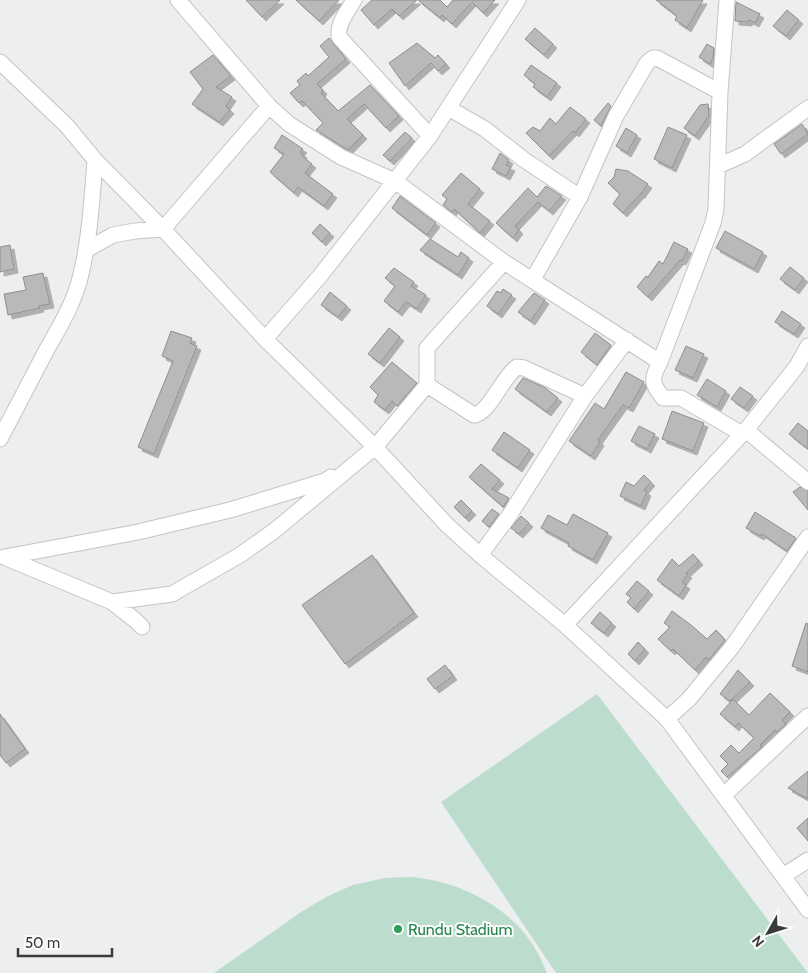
<svg xmlns="http://www.w3.org/2000/svg" width="808" height="973" font-family="Cabin,sans-serif">
<style>
.green{fill:#bcddcd}
.building{fill:#b8b9ba;stroke:#8e8e8f;filter:url(#shadow)}
.lines{fill:none;stroke-linecap:round;stroke-linejoin:round}
.minor-casing{stroke:#c3c4c5;stroke-width:17}
.minor{stroke:#fff;stroke-width:15}
.leisure-dot{fill:#2e9e5b;stroke:#fbfbfc;stroke-width:2}
.labels{text-anchor:middle;stroke-width:4;stroke-linejoin:round;paint-order:stroke}
.leisure-label{font-size:16px;fill:#27864d;stroke:#fbfbfc;text-anchor:start}
</style>
<defs>
<filter id="shadow"><feDropShadow dx="4" dy="4" stdDeviation="0" flood-color="#0004"/></filter>
</defs>
<rect width="100%" height="100%" fill="#edeeef"/>
<!-- green -->
<path class="green" d="M597 694 808 973H556L441 802Z
M385 878C396 878 409 876 420 878 463 884 509 907 533 945 539 954 543 964 547 973H214L301 912 326 897 353 885Z"/>
<!-- building -->
<path class="building" d="M246 0H280L262 17Z
M296 0H339L319 21Z
M372 0H417L399 16 392 9 374 25 361 10Z
M418 0H440L447 7 453 0H495L483 13 472 2 452 24 442 15 440 18Z
M656 0H703L687 28 675 20 677 16Z
M736 2 760 14 755 23 749 20 748 22 735 21Z
M787 10 799 20 786 36 773 26Z
M535 28 553 44 544 55 525 39Z
M329 38 346 59 317 84 323 90 321 93 338 111 370 85 399 116 386 128 364 104 347 119 363 135 348 150 316 130 323 123 302 101 299 103 290 93 300 85 297 81 306 73 308 76 329 57 320 46Z
M417 43 435 58 438 55 446 64 438 71 431 63 405 86 389 63Z
M707 44 714 48 713 58 710 64 699 57Z
M213 55 231 76 216 87 232 97 226 106 230 110 219 122 192 104 203 89 190 72Z
M531 65 557 83 547 97 533 87 535 84 524 75Z
M608 103 611 106 601 126 594 120Z
M708 104 709 116 695 136 684 128 700 105Z
M570 107 586 119 575 133 573 131 549 156 526 133 533 127 540 131 550 118 556 124Z
M802 124 808 134 781 154 774 144Z
M668 127 687 135 672 168 654 159Z
M626 128 637 135 627 153 616 146Z
M405 132 412 138 390 161 383 155Z
M282 135 303 149 300 152 303 154 302 156 312 164 305 173 333 194 324 206 298 187 294 193 270 172 284 154 274 148Z
M500 153 509 160 506 165 511 167 506 176 492 169Z
M616 169 628 171 648 184 641 194H640L623 213 613 204 620 194 608 183 614 177Z
M461 173 480 189 468 204 490 221 480 233 454 209 452 212 443 205 447 199 442 195Z
M546 186 562 196 549 211 538 202 515 226 519 230 513 238 496 223 528 188 537 197Z
M400 196 436 223 427 235 392 208Z
M320 224 330 233 322 242 312 233Z
M725 231 763 252 754 269 716 248Z
M430 239 458 257 461 252 469 258 458 275 420 250Z
M674 242 688 249 682 261 680 260 648 297 637 287 646 276 648 277 659 261 663 264Z
M10 245 14 269 0 272V247Z
M790 267 804 278 795 290 780 279Z
M394 268 414 282 411 286 426 295 417 309 406 302 398 312 384 301 395 286 385 278Z
M43 273 50 304 39 306 40 308 8 315 4 294 26 290 23 277Z
M503 289 512 295 498 314 487 306 497 291 501 293Z
M330 292 347 306 338 317 321 305Z
M534 293 545 300 531 321 518 312Z
M782 311 801 324 794 334 775 322Z
M389 328 400 337 380 363 368 354Z
M171 331 192 338 190 343 197 346 154 454 138 447 173 361 162 356Z
M595 333 611 345 597 365 581 352Z
M686 346 704 354 693 378 675 370Z
M392 362 417 383 397 406 392 401 385 410 374 402 378 395 370 387Z
M626 372 644 382 629 408 623 405 598 440 600 442 591 456 569 441 595 403 604 409Z
M523 378 544 387 558 398 547 412 515 389Z
M707 379 726 391 717 407 697 395Z
M740 387 753 396 744 408 731 399Z
M672 411 704 423 693 451 662 439Z
M798 423 808 431V449L789 434Z
M639 426 655 434 647 449 631 441Z
M504 432 530 450 518 468 492 450Z
M481 464 500 480 492 489 509 498 503 507 469 477Z
M644 475 651 482 644 490 647 492 641 506 620 496 626 482 634 486Z
M800 487 808 491V510L793 492Z
M461 500 472 511 465 518 454 507Z
M492 509 499 514 489 527 482 521Z
M755 512 796 538 787 551 762 534 760 536 746 528Z
M573 514 608 533 593 560 568 546 569 543 541 528 548 515 567 525Z
M521 516 529 523 519 534 511 528Z
M693 554 699 561 686 573 688 574 682 582 686 585 679 596 657 580 672 559 679 566Z
M372 555 414 613 345 664 302 605Z
M637 581 649 591 634 609 627 602 631 598 626 594Z
M672 611 691 625 707 639 716 630 725 640 709 660 706 657 695 670 673 649 671 651 658 639 670 627 664 623Z
M600 612 612 623 604 633 591 623Z
M806 623 808 624V672L792 666Z
M638 642 645 649 635 661 628 654Z
M445 665 453 676 435 689 427 679Z
M738 670 750 682 730 701 720 694Z
M770 693 790 712 782 720 786 724 777 732 775 730 760 745 762 747 727 777 721 771 728 764 720 756 731 745 739 753 754 738 738 723 735 727 720 714 733 699 749 715Z
M0 714 25 749 6 763 0 755Z
M808 771V799L788 788Z
M808 818V841L797 828Z"/>
<g class="lines">
<!-- minor casing -->
<g class="minor-casing">
<path id="minor" d="M178 0 269 106 289 124 341 157 395 181 504 262 660 362
M354 0C348 11 335 26 340 38L430 136
M727 0 720 92 716 209 713 223 660 362C651 379 651 383 663 398H681L742 434
M0 62 67 126 95 160C92 198 90 237 81 274 75 302 60 326 46 351 31 380 15 410 0 439
M450 109 485 129 523 159 580 197
M95 160 163 229 265 339 375 447 447 525 480 555 565 625 667 719 808 910
M718 166 745 154 808 108
M86 250 113 235 135 231 163 229 269 106
M533 279 580 197 616 116 647 63 653 58H657L720 92
M265 339 320 276 430 136 518 0
M427 385 474 415C489 414 503 376 517 367L524 368 585 396
M746 430 808 482
M480 555 509 516 585 396 627 340
M4 557 112 602 135 620 142 627
M5 557 138 532 230 510 325 481 331 477
M112 602 172 594 240 555 274 531 375 447 427 385V348L504 262
M565 625 746 430 797 366 808 346
M667 719 689 699 732 647 808 537
M724 795 808 716
M783 876 808 860"/>
</g>
<!-- minor -->
<use href="#minor" class="minor"/>
</g>
<!-- markers -->
<circle class="leisure-dot" cx="398" cy="929" r="5"/>
<g class="labels">
<!-- leisure labels -->
<g class="leisure-label">
<text x="408" y="935">Rundu Stadium</text>
</g>
</g>
<!-- north arrow -->
<g transform="translate(768 933) rotate(231)" stroke="#fbfbfc" stroke-width="4" paint-order="stroke">
<path d="M0-4L9 19L0 12L-9 19Z" fill="#393a3a"/>
<text y="-8" font-size="14" font-weight="bold" text-anchor="middle" fill="#393a3a">N</text>
</g>
<!-- scale -->
<path d="M18 948v8h94v-8" fill="none" stroke="#393a3a" stroke-width="2.5"/>
<text x="25" y="948" font-size="15" fill="#393a3a" stroke="#fbfbfc" stroke-width="4" paint-order="stroke">50 m</text>
</svg>
